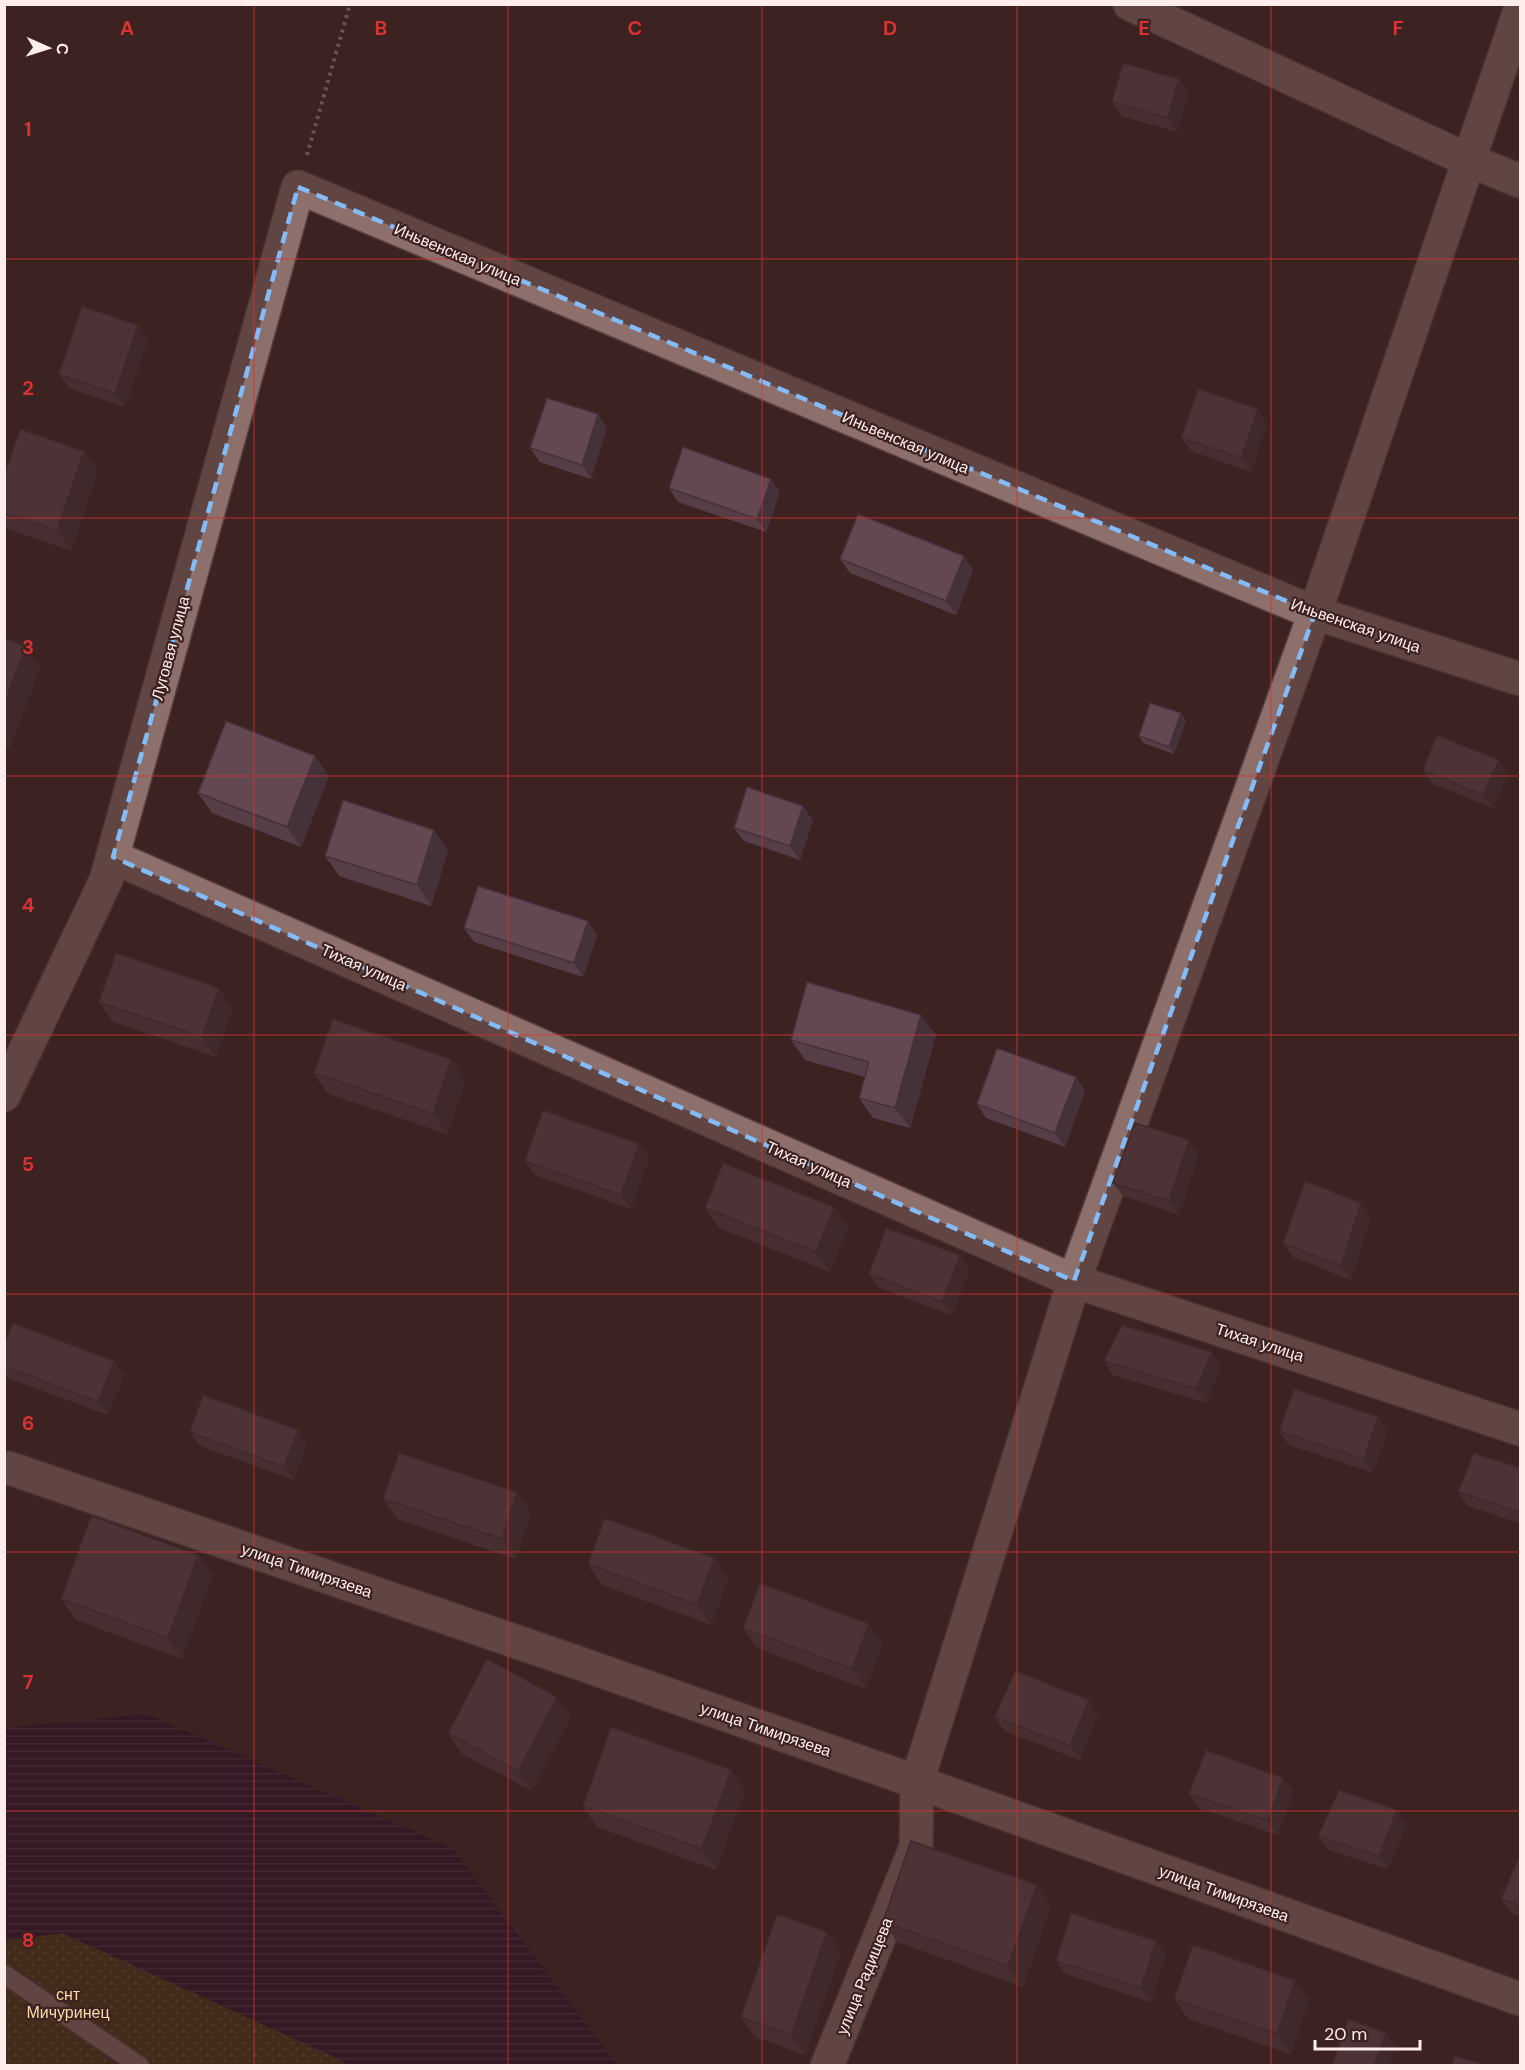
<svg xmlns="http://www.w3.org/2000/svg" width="1525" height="2070" font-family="'DM Sans',sans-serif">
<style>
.garden{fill:url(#garden-dots)}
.water{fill:url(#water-rules)}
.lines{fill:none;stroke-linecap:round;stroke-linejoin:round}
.lane-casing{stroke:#574140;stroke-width:21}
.street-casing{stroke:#574140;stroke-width:36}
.path{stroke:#a6908f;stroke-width:4;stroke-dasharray:3 4.5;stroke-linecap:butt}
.lane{stroke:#8d6f6c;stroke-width:18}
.street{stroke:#8d6f6c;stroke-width:33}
.wall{fill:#553e46}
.shaded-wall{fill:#453239}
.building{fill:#634851;stroke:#453239;stroke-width:1.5}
.marked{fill:none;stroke:#83bcfb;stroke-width:4.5;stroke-dasharray:12 8;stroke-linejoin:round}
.grid{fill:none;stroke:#d83232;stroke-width:1.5;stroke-opacity:0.55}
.labels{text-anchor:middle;stroke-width:4.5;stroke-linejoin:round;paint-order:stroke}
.street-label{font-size:16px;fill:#ffedec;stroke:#3c2321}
.park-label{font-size:16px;fill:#fcd9a5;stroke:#3c2321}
.grid-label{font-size:20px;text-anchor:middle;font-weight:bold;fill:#d83232;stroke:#3c2321;stroke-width:4.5;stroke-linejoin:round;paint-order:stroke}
</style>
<defs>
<pattern id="garden-dots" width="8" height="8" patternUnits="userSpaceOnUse" patternTransform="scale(1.5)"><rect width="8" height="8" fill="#4c3717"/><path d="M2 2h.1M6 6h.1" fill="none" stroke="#675439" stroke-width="1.8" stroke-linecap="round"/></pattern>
<pattern id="water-rules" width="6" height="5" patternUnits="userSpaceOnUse" patternTransform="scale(1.5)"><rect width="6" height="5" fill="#2b0c28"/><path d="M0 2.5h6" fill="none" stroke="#4b3047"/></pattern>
</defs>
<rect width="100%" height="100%" fill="#3c2321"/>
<!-- garden -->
<path class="garden" d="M62 1933 335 2057 348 2065H5L4 1941Z"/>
<!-- water -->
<path class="water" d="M147 1714 452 1848 617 2065H348L335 2057 62 1933 5 1941V1728Z"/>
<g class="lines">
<!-- lane casing -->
<g class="lane-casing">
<path id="lane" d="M4 1974 140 2066"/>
</g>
<!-- street casing -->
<g class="street-casing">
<path id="street" d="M1130 4 1468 160 1520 181
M113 857 1074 1281 1520 1429
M4 1095 106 880 298 187 1315 613 1520 679
M9 1468 570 1660 917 1782 1520 1999
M827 2066 916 1847 917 1782 1074 1281 1315 613 1520 10"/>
</g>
<!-- path -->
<path class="path" d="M307 155 350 4"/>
<!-- lane -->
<use href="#lane" class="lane"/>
<!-- street -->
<use href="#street" class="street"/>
</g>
<!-- wall -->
<path class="wall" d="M1179 79 1189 93 1177 132 1121 116 1112 102Z
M148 339 125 407 69 388 59 374Z
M1267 423 1251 472 1191 451 1181 438Z
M607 428 591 479 540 462 530 448Z
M84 451 98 471 71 551 8 529 4 524V477Z
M669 488 780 492 766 532 678 502Z
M964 556 973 570 956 615 850 573 840 559Z
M4 638 41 666 10 747 4 745Z
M1186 720 1174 754 1143 743 1139 736Z
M1423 770 1508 774 1493 808 1433 784Z
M329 776 301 847 212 813 198 793Z
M813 820 800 860 744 841 734 828Z
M448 850 431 906 339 876 325 856Z
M464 928 597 935 583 977 474 942Z
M99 1002 233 1009 216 1057 113 1022Z
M936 1035 910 1128 873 1118 859 1098 865 1077 805 1060 791 1040Z
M314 1073 466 1080 447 1134 328 1094Z
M1076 1077 1085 1091 1065 1147 986 1118 977 1104Z
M639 1144 649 1158 631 1209 535 1175 525 1161Z
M1199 1154 1179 1215 1123 1196 1113 1183Z
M834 1207 848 1227 830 1272 719 1228 705 1208Z
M1371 1217 1351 1280 1293 1257 1283 1243Z
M970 1269 952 1315 879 1288 869 1274Z
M4 1346 114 1361 124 1375 108 1415 7 1378 4 1373Z
M1104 1361 1221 1366 1206 1403 1113 1375Z
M1279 1431H1388L1373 1473 1289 1445Z
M190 1432 307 1444 294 1480 200 1446Z
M1521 1468V1524L1468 1506 1458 1492Z
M383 1499 531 1513 516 1559 397 1519Z
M198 1555 213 1575 182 1659 76 1620 61 1599Z
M588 1564 729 1578 711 1625 602 1585Z
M869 1624 883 1644 866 1689 757 1648 743 1628Z
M1098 1714 1080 1760 1004 1731 995 1717Z
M571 1717 532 1791 462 1754 448 1733Z
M731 1770 745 1791 716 1870 597 1827 583 1806Z
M1293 1792 1278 1835 1198 1808 1189 1794Z
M1397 1810 1407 1824 1388 1869 1328 1850 1318 1836Z
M1521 1860V1917L1511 1913 1501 1899Z
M1037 1885 1051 1906 1023 1987 897 1942 883 1922Z
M827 1932 841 1952 805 2055 755 2037 741 2017Z
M1166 1955 1151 2002 1065 1974 1056 1961Z
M1295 1980 1309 2000 1291 2054 1188 2019 1174 1999Z"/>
<!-- shaded-wall -->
<path class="shaded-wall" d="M1179 79 1189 93 1177 132 1168 118Z
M138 325 148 339 125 407 115 394Z
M1258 409 1267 423 1251 472 1241 458Z
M598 414 607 428 591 479 582 465Z
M84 451 98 471 71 551 57 530Z
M771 479 780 492 766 532 757 519Z
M964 556 973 570 956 615 946 601Z
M26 646 41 666 10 747 4 739V704Z
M1181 713 1186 720 1174 754 1169 747Z
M315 756 329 776 301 847 287 827Z
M1499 760 1508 774 1493 808 1483 795Z
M803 806 813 820 800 860 790 846Z
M434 830 448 850 431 906 417 885Z
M588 921 597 935 583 977 574 963Z
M219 988 233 1009 216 1057 202 1037Z
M921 1015 936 1035 910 1128 895 1108Z
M451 1059 466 1080 447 1134 433 1114Z
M1076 1077 1085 1091 1065 1147 1055 1133Z
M1189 1140 1199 1154 1179 1215 1169 1201Z
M639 1144 649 1158 631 1209 621 1195Z
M1361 1203 1371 1217 1351 1280 1341 1266Z
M834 1207 848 1227 830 1272 816 1252Z
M960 1255 970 1269 952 1315 942 1302Z
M1212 1352 1221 1366 1206 1403 1196 1389Z
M114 1361 124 1375 108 1415 98 1402Z
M1378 1417 1388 1431 1373 1473 1364 1459Z
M298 1430 307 1444 294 1480 284 1467Z
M517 1492 531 1513 516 1559 502 1539Z
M198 1555 213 1575 182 1659 168 1638Z
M714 1558 729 1578 711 1625 697 1605Z
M869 1624 883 1644 866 1689 852 1669Z
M557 1697 571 1717 532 1791 518 1771Z
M1089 1700 1098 1714 1080 1760 1070 1746Z
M731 1770 745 1791 716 1870 702 1849Z
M1283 1778 1293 1792 1278 1835 1268 1821Z
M1397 1810 1407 1824 1388 1869 1379 1856Z
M1037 1885 1051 1906 1023 1987 1008 1966Z
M827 1932 841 1952 805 2055 791 2035Z
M1156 1941 1166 1955 1151 2002 1141 1988Z
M1295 1980 1309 2000 1291 2054 1277 2034Z
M1386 2033 1396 2046 1389 2066H1374Z"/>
<!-- building -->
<path class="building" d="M1123 63 1179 79 1168 118 1112 102Z
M82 306 138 325 115 394 59 374Z
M1198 389 1258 409 1241 458 1181 438Z
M547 398 598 414 582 465 530 448Z
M20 429 84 451 57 530 4 513V477Z
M683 447 771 479 757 519 669 488Z
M858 514 964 556 946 601 840 559Z
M4 638 26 646 4 704Z
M1150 703 1181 713 1169 747 1139 736Z
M226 721 315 756 287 827 198 793Z
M1437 735 1499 760 1483 795 1423 770Z
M747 787 803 806 790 846 734 828Z
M343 800 434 830 417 885 325 856Z
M478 886 588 921 574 963 464 928Z
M116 953 219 988 202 1037 99 1002Z
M807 982 921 1015 895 1108 859 1098 869 1062 791 1040Z
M333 1019 451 1059 433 1114 314 1073Z
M997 1048 1076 1077 1055 1133 977 1104Z
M543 1110 639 1144 621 1195 525 1161Z
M1135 1123 1189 1140 1169 1201 1113 1183Z
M723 1163 834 1207 816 1252 705 1208Z
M1305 1181 1361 1203 1341 1266 1283 1243Z
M886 1228 960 1255 942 1302 869 1274Z
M13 1323 114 1361 98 1402 4 1366V1346Z
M1122 1325 1212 1352 1196 1389 1104 1361Z
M1294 1389 1378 1417 1364 1459 1279 1431Z
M203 1395 298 1430 284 1467 190 1432Z
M399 1453 517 1492 502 1539 383 1499Z
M1474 1453 1521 1468V1513L1458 1492Z
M91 1516 198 1555 168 1638 61 1599Z
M605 1518 714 1558 697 1605 588 1564Z
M760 1583 869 1624 852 1669 743 1628Z
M487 1659 557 1697 518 1771 448 1733Z
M1015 1671 1089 1700 1070 1746 995 1717Z
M611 1727 731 1770 702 1849 583 1806Z
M1206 1750 1283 1778 1268 1821 1189 1794Z
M1339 1790 1397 1810 1379 1856 1318 1836Z
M911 1841 1037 1885 1008 1966 883 1922Z
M1518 1859 1521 1860V1906L1501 1899Z
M1071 1913 1156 1941 1141 1988 1056 1961Z
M777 1914 827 1932 791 2035 741 2017Z
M1193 1945 1295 1980 1277 2034 1174 1999Z
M1348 2019 1386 2033 1374 2066H1332Z
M1454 2056 1492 2066H1452Z"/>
<!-- marked area -->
<path d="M0 0H1525V2070H0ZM298 187 1315 613 1074 1281 113 857Z" fill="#3c2321" fill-opacity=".55" fill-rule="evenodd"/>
<path class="marked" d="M298 187 1315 613 1074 1281 113 857Z"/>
<!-- grid -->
<path class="grid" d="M254 4V2066M508 4V2066M762 4V2066M1017 4V2066M1271 4V2066M4 259H1520M4 518H1520M4 776H1520M4 1035H1520M4 1294H1520M4 1552H1520M4 1811H1520"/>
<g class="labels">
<!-- street labels -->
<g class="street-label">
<text transform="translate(458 254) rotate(23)" y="6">Иньвенская улица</text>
<text transform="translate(906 442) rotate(23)" y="6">Иньвенская улица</text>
<text transform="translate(1356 625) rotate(19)" y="6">Иньвенская улица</text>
<text transform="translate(170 648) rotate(-75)" y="6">Луговая улица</text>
<text transform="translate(364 967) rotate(24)" y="6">Тихая улица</text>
<text transform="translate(809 1164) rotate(24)" y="6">Тихая улица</text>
<text transform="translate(1260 1342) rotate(18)" y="6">Тихая улица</text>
<text transform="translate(307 1570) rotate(19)" y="6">улица Тимирязева</text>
<text transform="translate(766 1729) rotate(19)" y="6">улица Тимирязева</text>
<text transform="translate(1224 1893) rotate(20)" y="6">улица Тимирязева</text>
<text transform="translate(864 1976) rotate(-68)" y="6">улица Радищева</text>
</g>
<!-- park labels -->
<g class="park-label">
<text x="68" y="2000">снт<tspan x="68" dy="18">Мичуринец</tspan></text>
</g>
</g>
<g class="grid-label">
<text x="127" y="35">A</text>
<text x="381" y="35">B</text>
<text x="635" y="35">C</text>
<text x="890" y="35">D</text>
<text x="1144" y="35">E</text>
<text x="1398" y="35">F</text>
<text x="28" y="136">1</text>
<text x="28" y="395">2</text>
<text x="28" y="654">3</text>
<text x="28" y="912">4</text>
<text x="28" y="1171">5</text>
<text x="28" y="1430">6</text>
<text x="28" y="1689">7</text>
<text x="28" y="1947">8</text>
</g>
<!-- border -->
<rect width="1525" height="2070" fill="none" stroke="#ffedec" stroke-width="12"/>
<!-- north arrow -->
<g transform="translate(48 48) rotate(93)" stroke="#3c2321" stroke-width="4.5" paint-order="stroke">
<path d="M0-4.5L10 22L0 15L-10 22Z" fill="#ffedec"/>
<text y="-9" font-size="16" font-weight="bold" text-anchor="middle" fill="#ffedec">С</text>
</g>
<!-- scale -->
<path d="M1315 2040v9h105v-9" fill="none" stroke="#ffedec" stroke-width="3"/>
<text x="1324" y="2040" font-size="18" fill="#ffedec" stroke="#3c2321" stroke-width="4.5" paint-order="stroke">20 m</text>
</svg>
